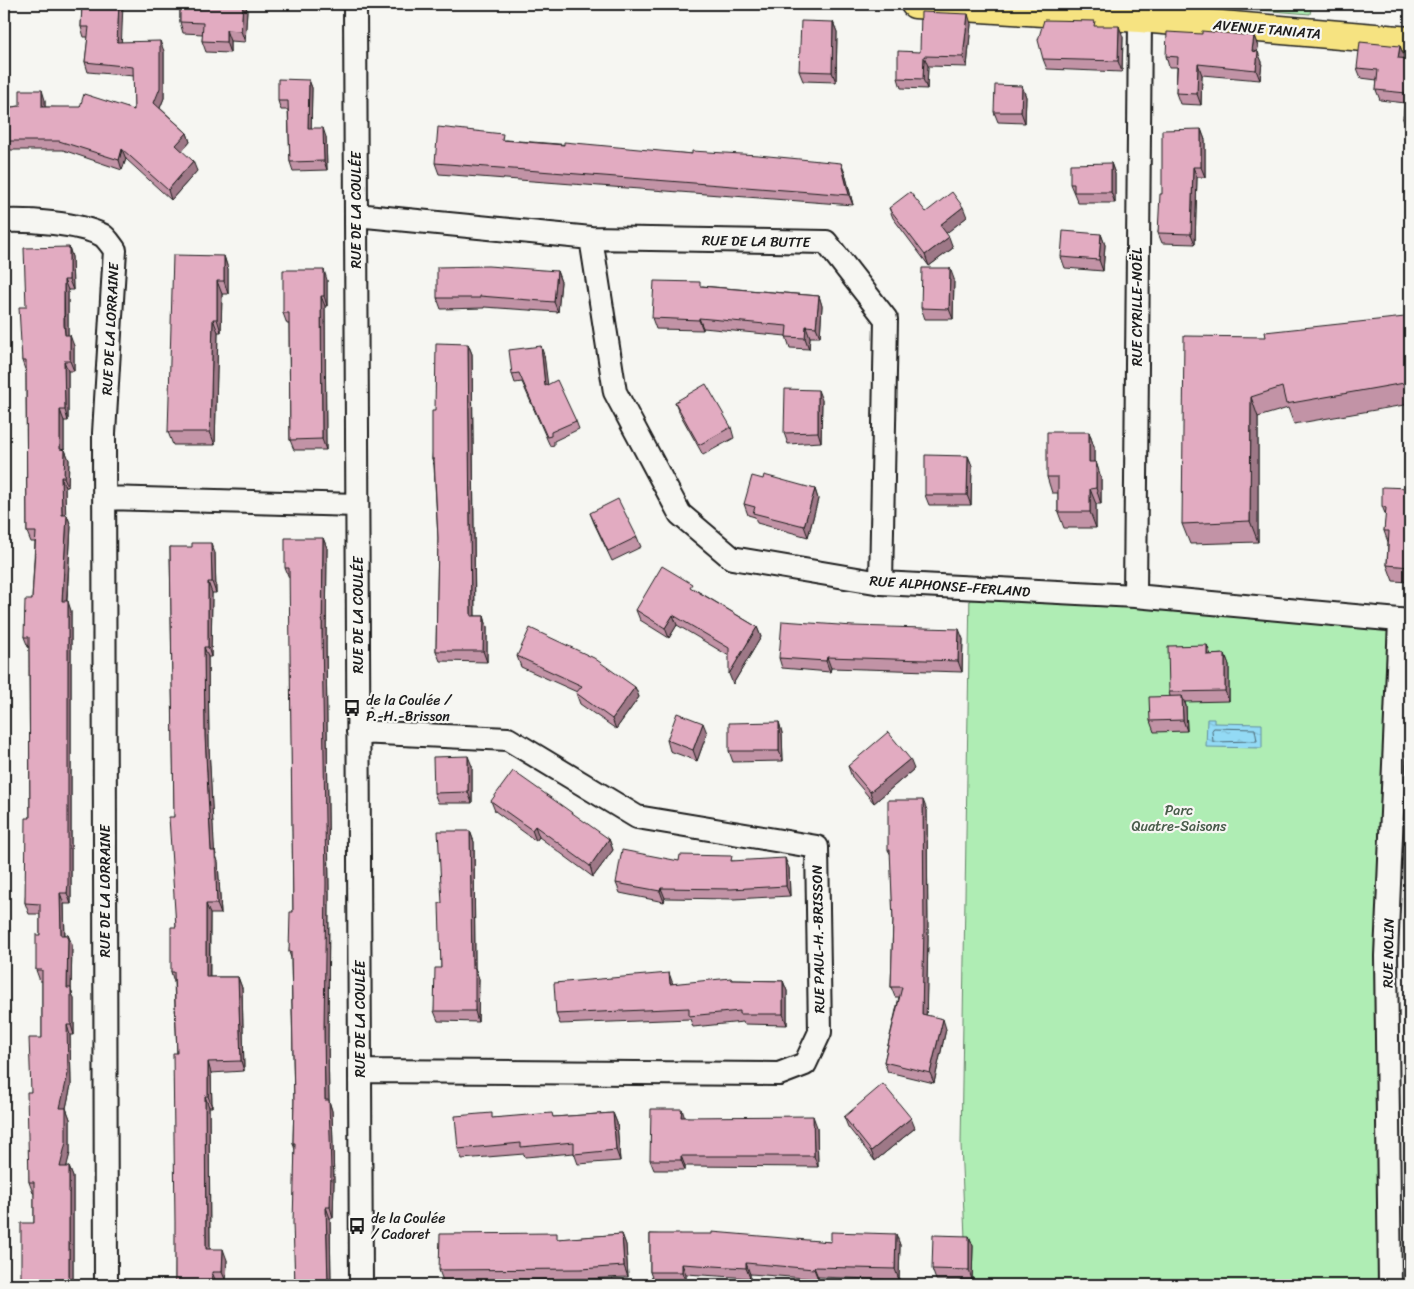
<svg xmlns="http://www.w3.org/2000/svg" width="1414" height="1289" font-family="Sriracha,sans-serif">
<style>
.cemetery{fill:url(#cemetery-stones);stroke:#668468}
.park{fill:#afedb4;stroke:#668468}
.water{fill:url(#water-ripples);stroke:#638e9e}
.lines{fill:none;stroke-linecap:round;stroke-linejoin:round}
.shore{stroke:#4c6873;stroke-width:1}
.minor-casing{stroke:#1c1c1c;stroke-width:26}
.major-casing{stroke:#1c1c1c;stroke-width:31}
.minor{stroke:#f6f6f2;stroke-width:22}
.major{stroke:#f6e381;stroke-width:28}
.wall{fill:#c293a6;stroke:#1c1c1c}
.shaded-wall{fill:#9e7887;stroke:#1c1c1c}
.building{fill:#e2abc1;stroke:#1c1c1c}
.labels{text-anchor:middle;stroke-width:4.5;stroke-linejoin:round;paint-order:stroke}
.street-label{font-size:14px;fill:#1c1c1c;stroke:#f6f6f2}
.poi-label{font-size:14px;fill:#1c1c1c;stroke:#f6f6f2;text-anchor:start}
.park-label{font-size:14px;fill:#485b4a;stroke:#f6f6f2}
</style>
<defs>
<pattern id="cemetery-stones" width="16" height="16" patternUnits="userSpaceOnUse" patternTransform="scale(1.25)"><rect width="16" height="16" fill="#afedb4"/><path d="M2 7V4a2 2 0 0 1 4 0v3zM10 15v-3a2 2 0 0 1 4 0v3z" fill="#96cb9a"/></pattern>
<pattern id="water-ripples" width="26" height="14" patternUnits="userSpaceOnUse" patternTransform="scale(1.25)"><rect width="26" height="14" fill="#93daf5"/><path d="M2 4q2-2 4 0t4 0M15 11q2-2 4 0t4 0" fill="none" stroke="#7ebad1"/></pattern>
</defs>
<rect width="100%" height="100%" fill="#f6f6f2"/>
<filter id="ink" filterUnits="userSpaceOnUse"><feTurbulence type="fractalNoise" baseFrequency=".02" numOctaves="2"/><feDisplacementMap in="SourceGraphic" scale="10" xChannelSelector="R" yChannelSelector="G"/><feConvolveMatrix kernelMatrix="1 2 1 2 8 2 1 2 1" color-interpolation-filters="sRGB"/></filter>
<g filter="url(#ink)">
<!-- cemetery -->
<path class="cemetery" d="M1184 4H1312L1310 14Z"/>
<!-- park -->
<path class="park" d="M970 589 1400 621 1390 1285H967L961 1144Z"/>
<!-- water -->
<path class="water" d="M1207 719H1214V723L1262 724V748L1206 747Z"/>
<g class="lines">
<!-- shore -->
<path class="shore" d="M1214 728 1255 729 1257 741 1213 742 1212 731Z"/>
<!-- minor casing -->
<g class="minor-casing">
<path id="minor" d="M355 4 361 1285
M356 215 591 238 826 242 886 319 881 583
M4 221C30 220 78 223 102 235 107 238 111 245 115 250L104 433 106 1285
M591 238 615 392 680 514 732 558 881 583 1135 596 1410 621
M105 498 357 505
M1135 596 1140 18
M358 732 508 739 637 817 817 847 820 1032 805 1064 779 1074 360 1071
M1390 1285 1386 956 1400 621"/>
</g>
<!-- major casing -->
<g class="major-casing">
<path id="major" d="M915 4 1140 18 1410 41"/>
</g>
<!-- minor -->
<use href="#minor" class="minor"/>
<!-- major -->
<use href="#major" class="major"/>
</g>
<!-- wall -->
<path class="wall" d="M82 4 121 42 164 51V98L160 108 187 133 190 142 182 151 197 171 171 200 126 159 122 170 63 150H4V108L20 106 45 100V107L134 110V76L88 72 85 62 88 37H84L81 27Z
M180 4H245L247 10 245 42 230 41V53L206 52 202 41 203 34 183 33 180 22Z
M833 22 837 32 836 82 803 81 799 71Z
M971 24 967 67 928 66 927 89 901 88 898 78 920 52Z
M1097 26 1123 37 1122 72 1047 69 1043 59Z
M1254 36 1258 47 1257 52 1262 62 1260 80 1202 75 1201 105 1180 104 1176 93 1177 67H1169L1166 56Z
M1400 46 1404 56 1403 58 1410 59V130H1407L1403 119 1405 103 1380 100 1376 90 1377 80 1361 78 1357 68Z
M309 80 312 88 311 128 326 137 327 170 293 171 290 162 288 110H281L278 101Z
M1022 86 1026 97 1025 123 998 122 994 112Z
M1201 129 1205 140V177H1197L1195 244 1162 243 1158 233 1162 194Z
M505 140 692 154 845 173 853 205 439 174 435 163Z
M1111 163 1115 174V203H1078L1070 184Z
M889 208 926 212 967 217 946 233 953 248 929 266 893 218Z
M1101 234 1105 245 1103 271 1065 268 1061 257Z
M69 247 72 257 73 290H68V335L74 346V371H68V421H64V450H65L69 460 68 487H65V515H67L71 526 67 601 71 611V904H64L65 935H68L72 945 71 990 74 999V1035H70L71 1085 66 1108 70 1119V1153L66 1167H69L73 1177V1285H21L34 1223V1193H33L29 1182 31 1092 42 1038V981H40L36 970 40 935V914H29L25 903 30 818 29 647H28L24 637 32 600 35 542H31L27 532 26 372 22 361 26 307Z
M224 256 228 269V294H222L221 332H218L215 445H173L168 432Z
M557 271 561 282 558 312 484 307V308L441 309 437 298Z
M954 279 953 319H925L921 308Z
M327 280V306H325L326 450H294L290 440 289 324H287L283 313Z
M702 286 819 296 822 306 820 337H810L809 349 790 348 786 336 703 328V330L656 329 652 318Z
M1410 331V404L1294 424 1288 408 1258 417V542L1190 544 1182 524 1266 337Z
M468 344 472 354 475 616H484L487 627V662L440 661 436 651 438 538 434 465 432 459 435 411Z
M544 355 547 385 576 421 579 429 554 441V445L550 446 522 382 515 383 512 374Z
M822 400 821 442 788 444 784 433Z
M675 402 731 427 734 438 703 455 679 412Z
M1089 432 1094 447V462H1096L1101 478V504H1096V528H1064L1058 512V493H1052L1047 477Z
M968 456 972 466 971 505H929L925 495Z
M763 479 815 489 818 499 808 537 757 523 755 517 748 515 744 504Z
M1410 488V582L1393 581 1387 565 1388 542 1384 531 1386 516 1382 506Z
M590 513 637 537 641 547 612 561 594 523Z
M323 538 327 548 326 644 329 894 328 1041 329 1101 332 1111 334 1182 333 1218H330L331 1285H295V1150L293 1143 294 1101 291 958 289 952 293 912 290 578H289L285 568Z
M170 547 215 553 216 593H212L211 657H208L209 747 214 851 218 862 221 914H210V977H238L242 988 244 1071 211 1073 212 1107H209L210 1249 227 1260 226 1282H216L175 1285 177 1053 174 982 171 972 176 927Z
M694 589 757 627 761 637 733 684 729 656 677 625 669 638 640 620 636 610Z
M963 639 962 672 831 668 830 672 782 668 779 658Z
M1207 645 1210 655 1225 654 1229 665V701L1185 702 1186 706 1187 731 1154 732 1150 721 1170 696 1169 692Z
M517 656 635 687 639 697 616 729 580 704 576 693 577 692 521 667Z
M779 722 782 733 783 761 733 762 729 751Z
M707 733 697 761 670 751 667 740Z
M472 766V803H438L434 793Z
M848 766 914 769 874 803 852 777Z
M491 801 609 839 613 850 593 877 539 837 536 841 495 811Z
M927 810 928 940 926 1015 946 1029 934 1083 888 1072 884 1062 899 997H895L891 987 893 920 891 855 888 850Z
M470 831 474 842 475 968 479 979 478 1022 438 1021 434 1011 441 968 442 903Z
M679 861H733L789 868 790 896 734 899 665 898 664 902 620 893 616 883Z
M732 980 783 981 787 991V1025L744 1024 743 1022 693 1027 690 1019 560 1024 556 1014 673 984Z
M613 1113 617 1123 620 1161 578 1164 574 1153 525 1157 524 1154 462 1159 458 1149 494 1118 554 1117Z
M684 1117 817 1127 818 1167 685 1166V1170H654L650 1160Z
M844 1117 915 1128 875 1161 848 1127Z
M622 1234 626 1245 628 1277 585 1279 443 1281 439 1270 559 1239Z
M650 1234 831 1242 896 1234 900 1245 899 1280 818 1277V1279L750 1274V1278L686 1274V1283H654L650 1272Z
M969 1236 973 1246 972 1280H936L932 1269Z"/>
<!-- shaded-wall -->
<path class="shaded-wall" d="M119 4H123L121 52 117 42Z
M243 4H245L247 10 245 42 241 31Z
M968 14 971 24 967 67 963 57Z
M833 22 837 32 836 82 832 72Z
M1119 26 1123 37 1122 72 1118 61Z
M226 30 230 41V53L226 42Z
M1254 36 1258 47 1256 62 1252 51Z
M160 41 164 51V98L158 113 154 103Z
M1400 46 1404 56 1402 68 1398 58Z
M1258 52 1262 62 1260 80 1256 70Z
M924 56 928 66 927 89 923 79Z
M1198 64 1202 75 1201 105 1197 94Z
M309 80 312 88 311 137 308 128Z
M1022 86 1026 97 1025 123 1021 112Z
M42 90 45 100V117L42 107Z
M323 128 326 137 327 170 324 161Z
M1201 129 1205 140V177L1201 167Z
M187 133 190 142 179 155 176 145Z
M122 149 126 159 122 170 119 160Z
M193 161 197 171 171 200 168 190Z
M841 163 845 173 853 205 849 195Z
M1111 163 1115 174V203L1111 192Z
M1193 167 1197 177 1195 244 1191 234Z
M963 207 967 217 944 235 940 225Z
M1101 234 1105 245 1103 271 1099 260Z
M949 237 953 248 929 266 925 255Z
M69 247 72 257 73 290 69 280Z
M224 256 228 269V294L224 281Z
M950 268 954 279 953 319 949 309Z
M324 270 327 280V306L324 296Z
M557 271 561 282 558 312 554 302Z
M64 280 68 290V346L65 335Z
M217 281 222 294 221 332 217 319Z
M321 296 325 306 326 450 322 439Z
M819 296 822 306 820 337 816 327Z
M1405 317 1410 331V346Z
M699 318 703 328V330L699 320Z
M213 319 218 332 215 445 210 432Z
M806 326 810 337 809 349 805 338Z
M70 335 74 346V371L70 361Z
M468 344 472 354 475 627 471 616Z
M541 346 544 355 549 394 545 386Z
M64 361 68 371V421L65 410Z
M818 390 822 400 821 442 818 432Z
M1251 397 1258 417V542L1250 521Z
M60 410 64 421V460L60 449Z
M1089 432 1094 447V478L1089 462Z
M65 450 69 460 68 487 64 477Z
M968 456 972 466 971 505 967 495Z
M1096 462 1101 478V504L1096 488Z
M61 477 65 487 66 526 62 515Z
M815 489 818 499 808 537 804 526Z
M1090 489 1096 504V528L1090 512Z
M67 515 71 526 66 611 62 601Z
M323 538 327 548 326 644 329 894 328 1041 329 1101 332 1111 334 1182 333 1218 330 1207 325 1100 324 1030 322 633Z
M211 543 215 553 216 593 212 582Z
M208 582 212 593 211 657 208 647Z
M68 601 71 611V904L67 893Z
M673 615 677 625 669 638 665 628Z
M484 616 487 627V662L483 651Z
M757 627 761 637 733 684 729 674Z
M959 629 963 639 962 672 958 661Z
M1207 645 1211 655H1207Z
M204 647 208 657 209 747 215 862 211 851 205 736Z
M1225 654 1229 665V701L1225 691Z
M827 657 831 668 830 672 826 661Z
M635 687 639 697 616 729 612 719Z
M1182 696 1186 706 1187 731 1183 720Z
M779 722 782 733 783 761 779 751Z
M703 723 707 733 697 761 693 750Z
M468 756 472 766V803L468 792Z
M910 759 914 769 874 803 870 792Z
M923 800 927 810 928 940 926 1024 922 1014Z
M535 826 539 837 536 841 532 830Z
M470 831 474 842 475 968 479 979 478 1022 475 1011 472 968Z
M609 839 613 850 593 877 590 866Z
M215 851 218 862 221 914 217 904Z
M785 858 789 868 790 896 786 886Z
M661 888 665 898 664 902 660 891Z
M60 893 64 904 65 945 61 935Z
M206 904 210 914 209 988 206 977Z
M68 935 72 945 71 990 74 999V1035L71 1025 67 988Z
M669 973 673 984H670Z
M238 977 242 988 244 1071 241 1061Z
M783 981 787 991V1025L783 1014Z
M943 1019 946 1029 934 1083 930 1073Z
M67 1025 70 1035 71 1085 66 1108 70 1119V1153L64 1177 60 1167V1108Z
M208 1062 211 1073 212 1107 208 1096Z
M205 1096 209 1107 210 1259 206 1249Z
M682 1109 685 1119 681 1117Z
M613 1113 617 1123 620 1161 616 1150Z
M813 1116 817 1127 818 1167 814 1156Z
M911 1118 915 1128 875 1161 871 1151Z
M681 1156 685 1166V1170L681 1160Z
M69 1167 73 1177V1285H69Z
M326 1207 330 1218 331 1285H328Z
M622 1234 626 1245 628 1277 624 1266Z
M896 1234 900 1245 899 1280 895 1269Z
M969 1236 973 1246 972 1280 969 1270Z
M223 1249 227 1260 226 1282 222 1272Z
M746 1263 750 1274V1278L746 1268Z
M682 1264 686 1274V1283L682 1272Z
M814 1267 818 1277V1279L814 1269Z
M212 1272 216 1282V1285H212Z"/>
<!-- building -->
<path class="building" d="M82 4H119L117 42 160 41V88L154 103 187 133 176 145 193 161 168 190 122 149 119 160 59 141H4V108L20 106V90H42V107H80L84 94 134 110 133 67 85 62 89 27H81Z
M180 4H243L241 31 226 30V42L202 41 203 23 180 22Z
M921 12 968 14 963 57 924 56 923 79 898 78V51L920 52Z
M1044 20 1095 21 1094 26H1119L1118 61 1043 59 1038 40Z
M801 21 833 22 832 72 799 71Z
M1202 31 1254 36 1252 51 1258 52 1256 70 1198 64 1197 94 1176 93 1178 57 1166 56 1167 32 1202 34Z
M1360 42 1400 46 1398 58 1410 59V120L1403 119 1406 93 1376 90 1378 70 1357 68Z
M278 79 309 80 308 128H323L324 161 290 162 288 101H278Z
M995 85 1022 86 1021 112H994Z
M438 127 503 134 502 140 564 145V142L692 154V151L758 155 841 163 849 195 435 163Z
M1201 129V167H1193L1191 234 1158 233 1160 194H1162V130Z
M1111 163V192H1074V184H1070V164Z
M910 192 926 212 952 192 963 207 940 225 949 237 925 255 889 208Z
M1063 231 1101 234 1099 260 1061 257Z
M69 247V280H64V325L65 335H70V361H64L65 410H60V449L65 450 64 477H61L62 515H67L62 601H68V884L67 893H60L61 935H68L67 988H71V1025H67L68 1074 60 1108H66V1142L60 1167H69V1285H21V1223H34V1182H29L27 1092H31L29 1038H42V970H36V935H40V904L25 903 26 818H30L29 637H24L25 600H32L36 532H27L26 361H22L19 307H26L24 248Z
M173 255 224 256V281H217V319H213L210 432H168Z
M488 266 557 271 554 302 480 296V298H437V267Z
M922 268H950L949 309 921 308Z
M283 270H324V296H321L322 439 290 440 289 313H283Z
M654 281 700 282V286L819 296 816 327 806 326 805 338 786 337 787 326 699 318V320L652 318Z
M1405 317 1410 346V382L1286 404 1282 387 1251 397 1250 521 1182 524 1184 336 1266 337 1265 332Z
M436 343 468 344 471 616H484L483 651H436L438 538 434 459H432V411H435Z
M541 346 545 386 557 380 576 421 551 432V436L547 437 519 373 512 374 509 350Z
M706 384 731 427 699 445 675 402Z
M785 389 818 390V432L784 433Z
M1047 432H1089V462H1096V488L1090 489V512H1058V477H1047Z
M925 455 968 456 967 495H925Z
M764 475 815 489 804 526 753 513 755 507 744 504 752 476 763 479Z
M1382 487 1410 488V567L1387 565 1389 531H1384L1386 508 1382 506Z
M618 499 637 537 608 551 590 513Z
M285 538H323L322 633 326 883 324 1030 325 1100H329L331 1171 330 1207H326L328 1285H295L293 1223 295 1143H293L294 1101 291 952H289L290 912H293L289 568H285Z
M192 543H211L212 582H208V647H204L205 736 211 851H215L217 904H206V977H238L241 1061 208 1062V1096H205L206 1249H223L222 1272H212V1285H175V1223L173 1053H177L174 972H171V927H176L169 817H174L170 547H192Z
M662 566 692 584 690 587 757 627 729 674V648L673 615 665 628 636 610Z
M782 621 853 626 959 629 958 661 827 657 826 661 779 658Z
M530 628 594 658 635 687 612 719 576 693 582 686 517 656Z
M1207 645V655L1225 654V691L1169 692 1168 646Z
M1182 696 1183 720 1150 721 1149 697Z
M677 713 703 723 693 750 667 740Z
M779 722V751H729V723Z
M888 732 910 759 870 792 848 766Z
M468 756V792L434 793 433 757Z
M513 771 609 839 590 866 535 826 532 830 491 801Z
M888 800H923L924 929 922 1014 943 1019 930 1073 884 1062 902 987H891L893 920 890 850H888Z
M438 831H470L472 968H475V1011H434L435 968H441L439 903H442Z
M622 850 679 861 680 855 732 856 731 861 785 858 786 886 731 889 661 888 660 891 616 883Z
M669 973 670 984 731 978 732 980 783 981V1014H740V1011L689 1016V1008L556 1014 554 983Z
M883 1084 911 1118 871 1151 844 1117Z
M651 1109H682L681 1117 813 1116 814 1156H681V1160H650Z
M492 1113V1118L552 1113 553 1117 613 1113 616 1150 574 1154V1142L521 1147V1143L458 1149 455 1116Z
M712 1232 831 1242V1232L896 1234 895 1269 814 1267V1269L746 1263V1268L682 1264V1272H650V1234H712Z
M557 1233V1239L622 1234 624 1266 581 1269 439 1270 440 1234Z
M933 1235 969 1236V1270L932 1269Z"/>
</g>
<!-- icons -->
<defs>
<g id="bus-bare" transform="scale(1.35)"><path d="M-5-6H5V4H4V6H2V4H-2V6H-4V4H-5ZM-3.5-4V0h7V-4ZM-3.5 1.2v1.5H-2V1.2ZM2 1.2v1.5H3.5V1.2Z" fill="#1c1c1c" stroke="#f6f6f2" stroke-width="2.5" paint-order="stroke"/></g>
</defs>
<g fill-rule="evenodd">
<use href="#bus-bare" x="352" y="708"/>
<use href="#bus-bare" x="357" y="1226"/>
</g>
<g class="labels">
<!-- street labels -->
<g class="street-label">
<text transform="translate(1267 29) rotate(5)" y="5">AVENUE TANIATA</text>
<text transform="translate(356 210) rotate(-90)" y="5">RUE DE LA COULÉE</text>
<text transform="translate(756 241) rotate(1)" y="5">RUE DE LA BUTTE</text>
<text transform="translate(1137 307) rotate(-90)" y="5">RUE CYRILLE-NOËL</text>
<text transform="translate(110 329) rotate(-87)" y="5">RUE DE LA LORRAINE</text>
<text transform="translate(950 586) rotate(4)" y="5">RUE ALPHONSE-FERLAND</text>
<text transform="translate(358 615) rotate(-90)" y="5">RUE DE LA COULÉE</text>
<text transform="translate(105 891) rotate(-90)" y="5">RUE DE LA LORRAINE</text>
<text transform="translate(818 939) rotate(-91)" y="5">RUE PAUL-H.-BRISSON</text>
<text transform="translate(1388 953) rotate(-89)" y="5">RUE NOLIN</text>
<text transform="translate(360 1019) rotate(-90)" y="5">RUE DE LA COULÉE</text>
</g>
<!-- poi labels -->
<g class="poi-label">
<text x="366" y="705">de la Coulée /<tspan x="366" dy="16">P.-H.-Brisson</tspan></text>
<text x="371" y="1223">de la Coulée<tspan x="371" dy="16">/ Cadoret</tspan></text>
</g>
<!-- park labels -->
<g class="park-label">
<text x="1179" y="815">Parc<tspan x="1179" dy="16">Quatre-Saisons</tspan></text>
</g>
</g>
<!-- margin -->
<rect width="1414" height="1289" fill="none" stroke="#f6f6f2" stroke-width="20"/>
<rect x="10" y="10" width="1394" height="1269" fill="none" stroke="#1c1c1c" stroke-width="2" filter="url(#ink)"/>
</svg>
